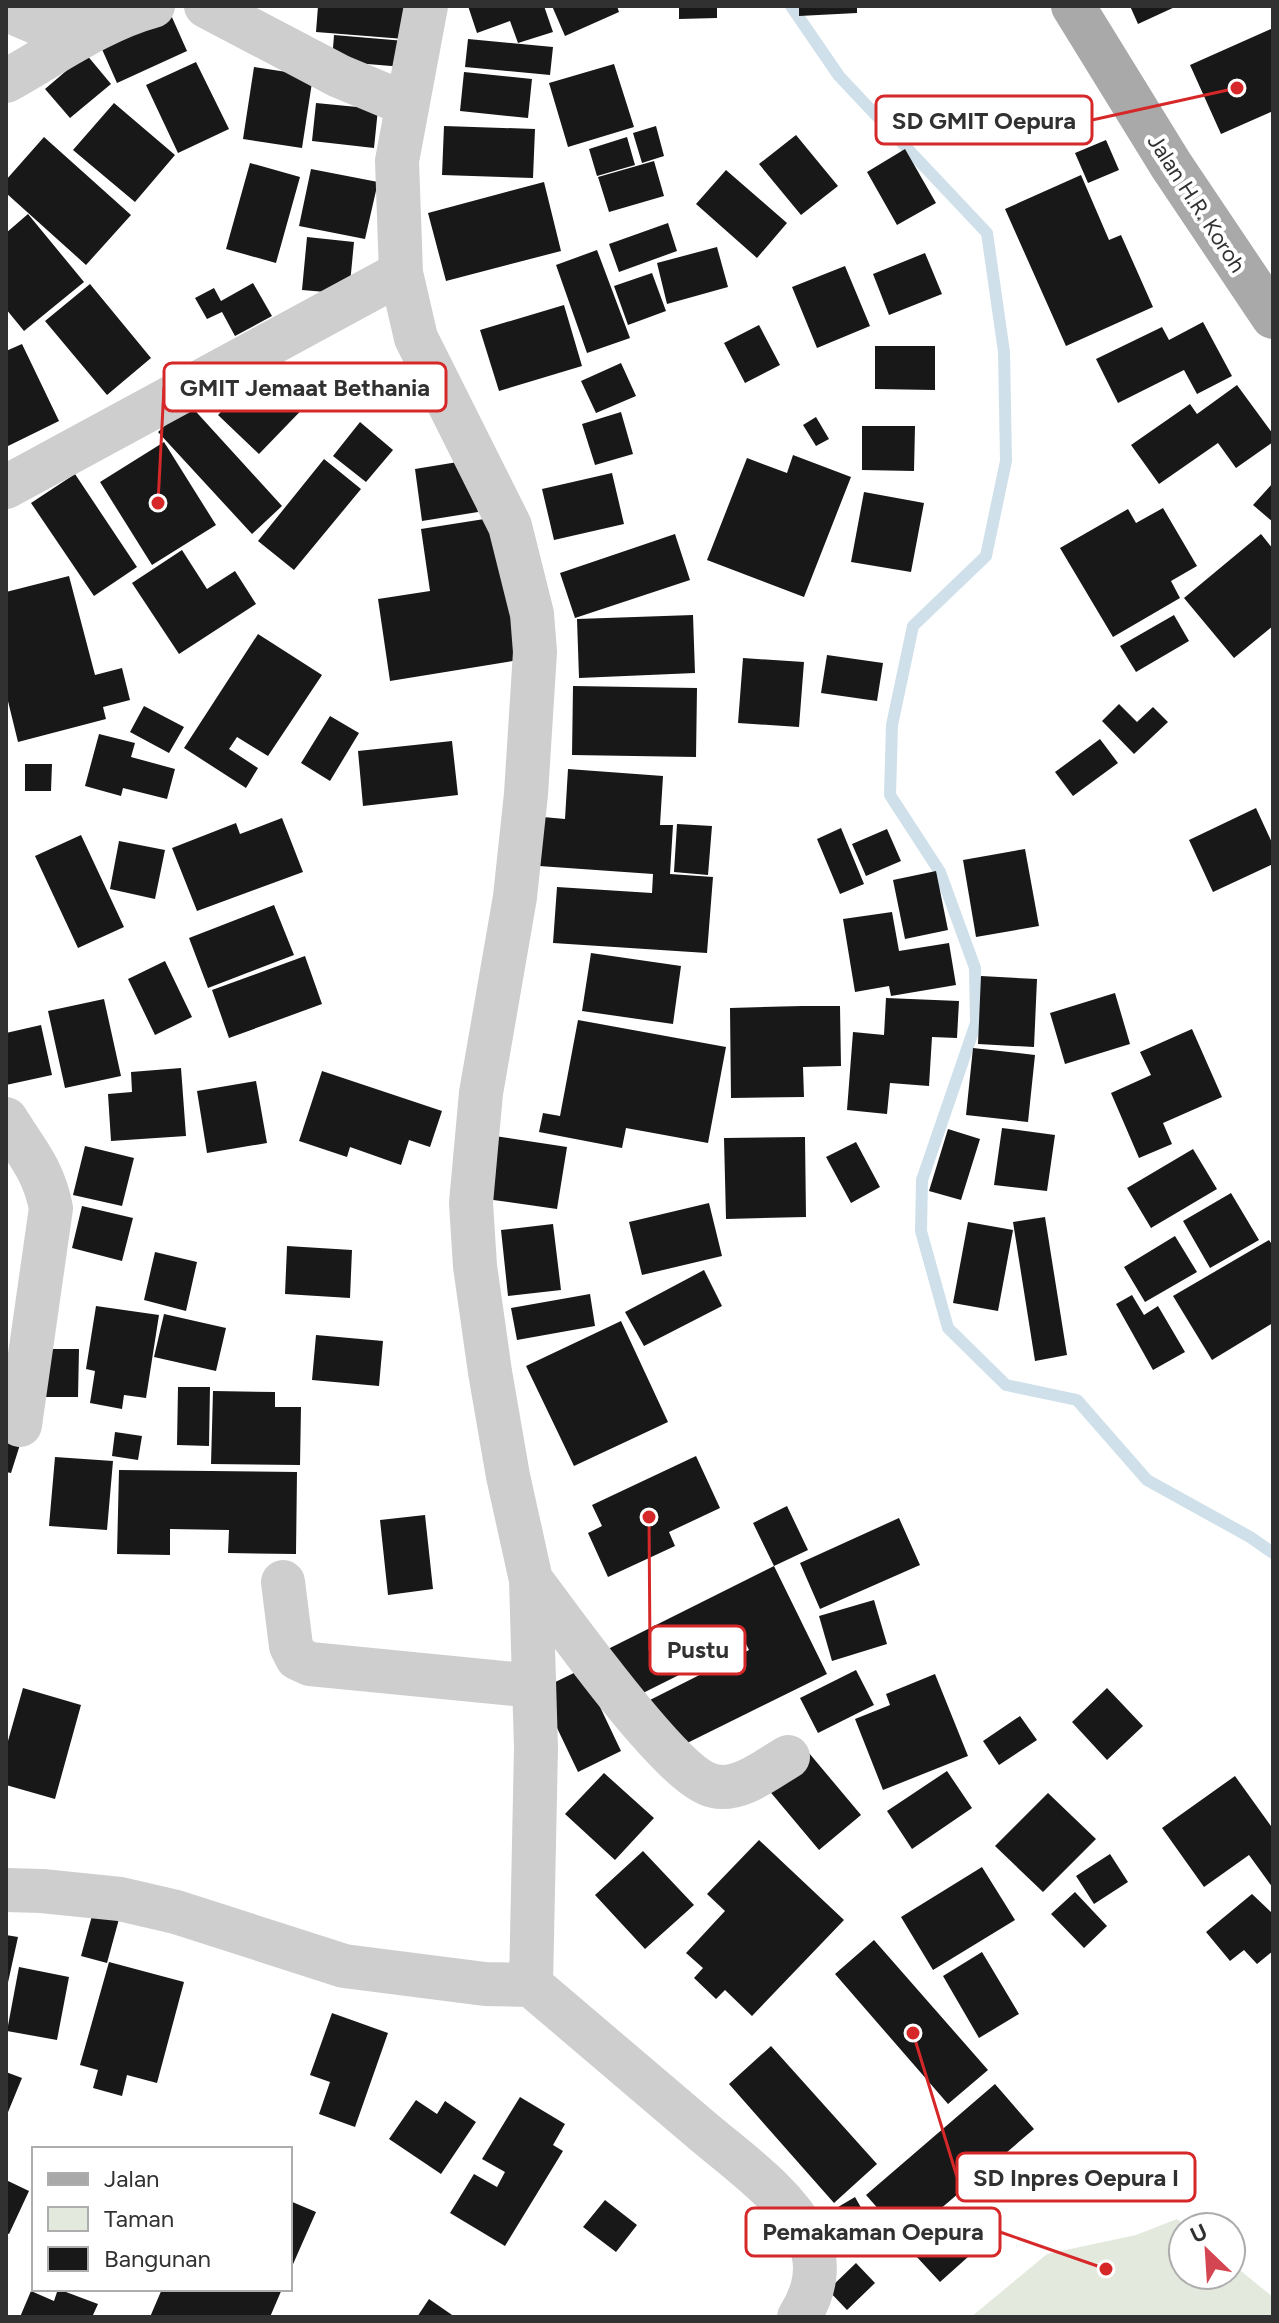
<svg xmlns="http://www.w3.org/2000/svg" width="1279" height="2323" font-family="Figtree,sans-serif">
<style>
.green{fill:#e4e9de}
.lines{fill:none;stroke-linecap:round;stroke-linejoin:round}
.stream{stroke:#cfe0ea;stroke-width:12}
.building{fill:#181818}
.minor{stroke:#cecece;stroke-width:44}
.major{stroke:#a9a9a9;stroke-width:44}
.labels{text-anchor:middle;stroke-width:8;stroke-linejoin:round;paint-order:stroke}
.street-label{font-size:22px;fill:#313131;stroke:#fff}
.leader{fill:none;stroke:#d62828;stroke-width:3}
.callout-dot{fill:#d62828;stroke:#fff;stroke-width:3}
.callout{fill:#fff;stroke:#d62828;stroke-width:3}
.callout-label{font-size:24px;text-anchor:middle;font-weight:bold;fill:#313131}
</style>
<rect width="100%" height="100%" fill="#fff"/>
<!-- green -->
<path class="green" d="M1177 2219 1187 2227H1183V2275H1231V2263L1273 2297 1272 2317H971L1047 2254 1136 2235Z"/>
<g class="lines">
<!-- stream -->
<path class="stream" d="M791 6 839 76 987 233 1004 352 1006 461 986 556 913 626 892 725 890 795 940 872 975 968 976 1023 922 1180 921 1231 948 1328 1006 1385 1077 1400 1147 1480 1250 1537 1273 1553"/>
</g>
<!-- building -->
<path class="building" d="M318 6H407L404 39 316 32Z
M468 6H544L553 32 518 43 510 21 477 33Z
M552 6H617L619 12 565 36Z
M679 6H717V18L679 19Z
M799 6H857V13L799 16Z
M1130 6H1177L1138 24Z
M171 15 187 51 117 83 101 47Z
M1273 28V111L1221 134 1190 65Z
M334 35 405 41 403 67 332 61Z
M468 39 553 47 550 75 465 67Z
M86 54 111 84 70 118 45 89Z
M196 62 229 129 178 153 146 85Z
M614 64 634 127 568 147 549 83Z
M254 67 313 76 302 148 243 139Z
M464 72 532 79 528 118 460 111Z
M114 103 175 155 135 202 73 150Z
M316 103 378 109 374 148 312 141Z
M444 126 535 129 533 178 442 175Z
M656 126 664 156 642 163 633 133Z
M796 135 838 186 801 215 759 164Z
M44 137 131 215 86 265 6 193V180Z
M627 137 635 165 597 176 589 149Z
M1106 140 1119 170 1088 183 1075 153Z
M905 149 936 203 897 225 867 172Z
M654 161 664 196 609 212 598 177Z
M250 163 300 177 276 263 226 249Z
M311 169 378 182 365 239 299 226Z
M726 170 787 223 757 258 696 204Z
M1081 175 1109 240 1121 235 1153 307 1066 346 1005 209Z
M544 182 561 251 446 281 428 213Z
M28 214 84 282 24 331 6 309V233Z
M668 223 677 251 619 272 609 244Z
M307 237 354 242 349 294 302 290Z
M717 247 728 287 667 304 657 263Z
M597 250 630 338 587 353 556 265Z
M925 253 942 294 889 315 873 274Z
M845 266 870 326 817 348 792 287Z
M652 273 666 311 628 325 614 286Z
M253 283 272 316 235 336 222 312 207 319 195 298 214 288 221 301Z
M90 284 151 358 107 395 45 321Z
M564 305 582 366 499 391 480 330Z
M1203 322 1232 376 1197 394 1184 370 1118 403 1096 359 1162 327 1169 340Z
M759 325 780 365 745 383 724 343Z
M22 344 59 421 6 447V351Z
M875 346H935V390L875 389Z
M277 355 317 394 259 454 218 415Z
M621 363 636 396 596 413 581 381Z
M1237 385 1273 434V442L1236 468 1218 443 1159 484 1131 445 1190 404 1197 414Z
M189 404 282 506 252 534 158 432Z
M621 412 633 454 595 465 582 424Z
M816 417 829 439 816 446 803 425Z
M360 422 393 450 366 482 333 456Z
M862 426H915L914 471 862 470Z
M164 442 216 525 152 565 100 482Z
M793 455 851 477 804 597 707 560 747 458 787 473Z
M324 459 361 489 294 570 258 541Z
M470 460 478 512 422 521 415 469Z
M612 473 624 524 554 540 542 489Z
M75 474 137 567 94 596 31 503Z
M1273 483V522L1253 505Z
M864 492 924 503 911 572 851 562Z
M1163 508 1197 566 1171 581 1180 598 1113 637 1060 548 1128 509 1136 523Z
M497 517 519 660 390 681 378 599 430 591 421 529Z
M675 534 690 580 575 618 560 573Z
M1261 534 1273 549V626L1234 658 1184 598Z
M182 550 207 589 235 571 256 604 179 654 132 583Z
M69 576 95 675 122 668 130 700 103 707 106 719 18 742 6 693V592Z
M693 615 695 673 579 678 577 619Z
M1174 615 1189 641 1136 672 1120 646Z
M258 634 322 675 268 756 237 737 229 749 258 768 246 788 184 748Z
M827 655 883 663 877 701 821 693Z
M743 658 804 662 799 727 738 723Z
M573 686 697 688 696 757 572 755Z
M1119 704 1137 722 1153 707 1168 722 1134 754 1102 721Z
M144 706 184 727 169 753 130 732Z
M330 716 359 733 330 781 301 763Z
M99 734 135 743 131 757 175 769 167 799 123 788 121 796 85 786Z
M1100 739 1118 763 1073 796 1055 772Z
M452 741 458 795 363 806 358 751Z
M25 764H52L51 791H25Z
M568 769 663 776 660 825H673L670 874 713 877 707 953 553 943 557 887 652 893 653 874 539 866 543 817 565 819Z
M1256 808 1273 845V864L1213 892 1189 840Z
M282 818 303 872 197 911 172 848 236 823 240 834Z
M677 824 712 826 708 875 674 872Z
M841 828 864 884 840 894 817 839Z
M887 829 901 861 866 876 852 844Z
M81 835 124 927 78 948 35 856Z
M119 841 165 850 155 899 110 889Z
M1025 849 1039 926 976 937 963 860Z
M936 871 948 930 905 939 893 880Z
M274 905 294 955 208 988 189 938Z
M892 912 899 951 949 943 956 985 891 996 889 986 855 992 843 919Z
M591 953 681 966 673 1024 582 1011Z
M305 956 322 1004 229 1038 212 990Z
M165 961 192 1017 155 1035 128 979Z
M981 976 1037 979 1034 1047 978 1044Z
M1115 993 1130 1044 1065 1064 1050 1013Z
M886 998 959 1001 957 1038 932 1037 929 1086 890 1083 887 1114 847 1110 853 1032 884 1035Z
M104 999 121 1076 65 1088 48 1011Z
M802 1006H840L841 1066 803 1067 804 1097 731 1098 730 1008Z
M578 1020 726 1047 708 1143 626 1128 622 1148 539 1132 543 1113 560 1116Z
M41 1025 52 1075 6 1085V1033Z
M1192 1029 1222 1097 1163 1123 1172 1144 1139 1158 1111 1093 1151 1075 1140 1052Z
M973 1048 1035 1055 1028 1122 966 1115Z
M181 1068 186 1136 111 1141 108 1094 132 1092 131 1072Z
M322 1071 442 1111 430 1147 409 1140 401 1165 350 1147 347 1157 299 1141Z
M256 1081 267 1143 207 1153 197 1091Z
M1002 1128 1055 1135 1047 1191 994 1185Z
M948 1129 980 1139 961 1200 929 1191Z
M488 1135 567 1147 557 1209 479 1198Z
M805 1137 806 1217 726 1219 724 1138Z
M856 1142 880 1187 851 1203 826 1157Z
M85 1146 134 1158 122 1206 73 1195Z
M1193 1149 1217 1189 1151 1228 1127 1188Z
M1231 1193 1259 1240 1210 1268 1183 1221Z
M709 1203 722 1256 642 1275 629 1222Z
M82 1206 133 1218 122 1261 72 1248Z
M1045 1217 1067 1355 1035 1361 1013 1222Z
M968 1222 1013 1230 998 1311 953 1303Z
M553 1224 561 1290 508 1296 501 1230Z
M1175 1236 1197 1272 1145 1302 1124 1267Z
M1269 1240 1273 1246V1323L1212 1360 1173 1296Z
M287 1246 352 1250 350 1298 285 1294Z
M155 1252 197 1262 186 1311 144 1300Z
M704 1270 722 1306 644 1346 625 1312Z
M590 1294 595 1326 517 1340 511 1308Z
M1132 1295 1144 1315 1158 1306 1185 1352 1153 1370 1116 1304Z
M96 1306 159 1315 146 1398 124 1395 122 1409 90 1403 95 1371 86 1369Z
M164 1314 226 1328 216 1371 154 1357Z
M621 1321 668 1422 574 1466 526 1366Z
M316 1335 383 1341 379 1386 312 1380Z
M39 1349H79L78 1397H39Z
M178 1387H210L209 1446 177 1445Z
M213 1391 275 1392V1407H301L300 1465 211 1464Z
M6 1427 24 1432 11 1473 6 1472Z
M115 1432 142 1436 138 1460 112 1456Z
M696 1456 720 1508 669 1532 675 1546 608 1577 588 1533 602 1526 592 1505Z
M55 1457 113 1461 107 1530 49 1526Z
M119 1470 297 1472 296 1554 228 1553 229 1530 170 1529V1555L117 1554Z
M787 1506 808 1550 774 1566 753 1523Z
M425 1515 433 1589 388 1595 380 1520Z
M899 1518 920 1565 820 1609 800 1563Z
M774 1566 827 1674 671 1751 646 1702 749 1650 745 1642 629 1700 604 1651Z
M874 1600 887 1644 832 1661 819 1616Z
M582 1669 621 1751 578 1772 539 1690Z
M856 1670 874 1705 818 1733 800 1698Z
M935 1674 968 1756 883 1790 855 1719 890 1705 886 1694Z
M23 1688 81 1705 55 1799 6 1785V1748Z
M1107 1688 1143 1726 1107 1760 1072 1722Z
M1020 1716 1037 1740 999 1765 983 1741Z
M809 1753 861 1815 819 1850 767 1788Z
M947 1771 972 1808 912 1849 887 1811Z
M604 1773 654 1818 615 1860 565 1814Z
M1235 1776 1273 1829V1888L1249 1855 1204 1887 1162 1828Z
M1048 1793 1096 1839 1043 1892 995 1846Z
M759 1840 844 1920 752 2016 725 1990 716 1999 694 1978 703 1968 686 1953 725 1911 707 1894Z
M643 1851 694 1905 645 1949 595 1895Z
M1110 1854 1128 1882 1094 1904 1076 1876Z
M982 1867 1015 1920 933 1970 901 1917Z
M1075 1892 1107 1926 1084 1948 1051 1914Z
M1252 1894 1273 1914V1951L1257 1964 1244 1950 1230 1961 1206 1932Z
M96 1901 122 1908 107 1963 81 1956Z
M6 1935 18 1937 7 1987H6Z
M874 1940 988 2070 948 2104 835 1974Z
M982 1952 1019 2014 979 2038 943 1976Z
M109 1962 184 1982 157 2083 127 2075 122 2096 93 2088 98 2070 80 2065Z
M19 1967 69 1977 57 2040 7 2031Z
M332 2013 388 2033 355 2127 319 2114 330 2082 310 2075Z
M771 2046 877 2164 834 2203 729 2084Z
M6 2072 22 2078 6 2117Z
M995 2084 1034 2129 905 2239 866 2195Z
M520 2097 565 2124 553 2145 563 2151 505 2246 450 2213 474 2174 497 2187 505 2172 482 2159Z
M416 2100 437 2114 445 2101 476 2122 441 2174 389 2139Z
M6 2180 29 2191 9 2234 6 2233Z
M855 2197 880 2241 858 2254 833 2210Z
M605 2200 637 2225 616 2252 583 2227Z
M290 2201 316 2212 290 2271Z
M954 2220 978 2248 940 2282 915 2255Z
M856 2263 875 2283 847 2310 828 2290Z
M58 2289 98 2304 93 2315 98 2317H20L31 2291 54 2301Z
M162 2289 212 2290 282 2289 270 2317H150Z
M429 2299 455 2317H417Z"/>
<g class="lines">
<!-- minor -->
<path class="minor" d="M8 6 19 15 40 24 93 6
M206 6 339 76 406 104
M426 6 397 161 401 273 416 338 510 526 532 614 535 652 526 794 515 897 481 1093 471 1203 475 1266 490 1372 508 1476 531 1580 536 1748 531 1985C587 2033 643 2081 699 2128 736 2160 784 2192 807 2236 821 2263 815 2292 799 2317
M6 81C53 55 101 20 153 6
M6 487 401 273
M6 1119C26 1152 43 1168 51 1208L20 1425
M531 1580C562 1620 672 1778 714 1786 740 1792 767 1769 788 1757
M283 1582 291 1646 297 1658 310 1664 534 1686
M6 1890 42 1891 120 1899 176 1912 344 1966 485 1984 531 1985"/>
<!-- major -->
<path class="major" d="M1073 6 1171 165 1273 317"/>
</g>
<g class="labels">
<!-- street labels -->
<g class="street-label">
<text transform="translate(1197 203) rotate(57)" y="8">Jalan H.R. Koroh</text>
</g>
</g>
<!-- callouts -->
<path class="leader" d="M1237 88L1092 120M158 503L164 387M649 1517L650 1650M913 2033L957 2177M1106 2269L1000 2232"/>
<g class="callout-dot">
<circle cx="1237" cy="88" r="8"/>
<circle cx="158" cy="503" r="8"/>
<circle cx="649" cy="1517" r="8"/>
<circle cx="913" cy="2033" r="8"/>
<circle cx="1106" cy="2269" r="8"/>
</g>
<g class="callout">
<rect x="876" y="96" width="216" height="48" rx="8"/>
<rect x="164" y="363" width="282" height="48" rx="8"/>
<rect x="650" y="1626" width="95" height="48" rx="8"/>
<rect x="957" y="2153" width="238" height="48" rx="8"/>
<rect x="746" y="2208" width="254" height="48" rx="8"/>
</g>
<g class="callout-label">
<text x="984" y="129">SD GMIT Oepura</text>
<text x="305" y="396">GMIT Jemaat Bethania</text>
<text x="698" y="1658">Pustu</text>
<text x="1076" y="2186">SD Inpres Oepura I</text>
<text x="873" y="2240">Pemakaman Oepura</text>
</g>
<!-- border -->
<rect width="1279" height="2323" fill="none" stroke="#313131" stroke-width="16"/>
<!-- legend -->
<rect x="32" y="2147" width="260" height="144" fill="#ffffff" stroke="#adadad" stroke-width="2"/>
<rect x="48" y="2173" width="40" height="12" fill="#a9a9a9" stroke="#adadad" stroke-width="2"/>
<text x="104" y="2187" font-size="24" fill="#313131">Jalan</text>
<rect x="48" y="2207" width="40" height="24" fill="#e4e9de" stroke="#adadad" stroke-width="2"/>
<text x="104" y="2227" font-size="24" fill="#313131">Taman</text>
<rect x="48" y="2247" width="40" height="24" fill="#181818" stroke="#adadad" stroke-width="2"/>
<text x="104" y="2267" font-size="24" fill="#313131">Bangunan</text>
<!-- north arrow -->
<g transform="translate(1207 2251) rotate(335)"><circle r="38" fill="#ffffff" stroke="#adadad" stroke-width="2"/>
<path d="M0-6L14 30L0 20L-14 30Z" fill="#d54653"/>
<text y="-12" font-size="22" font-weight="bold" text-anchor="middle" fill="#313131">U</text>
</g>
</svg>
